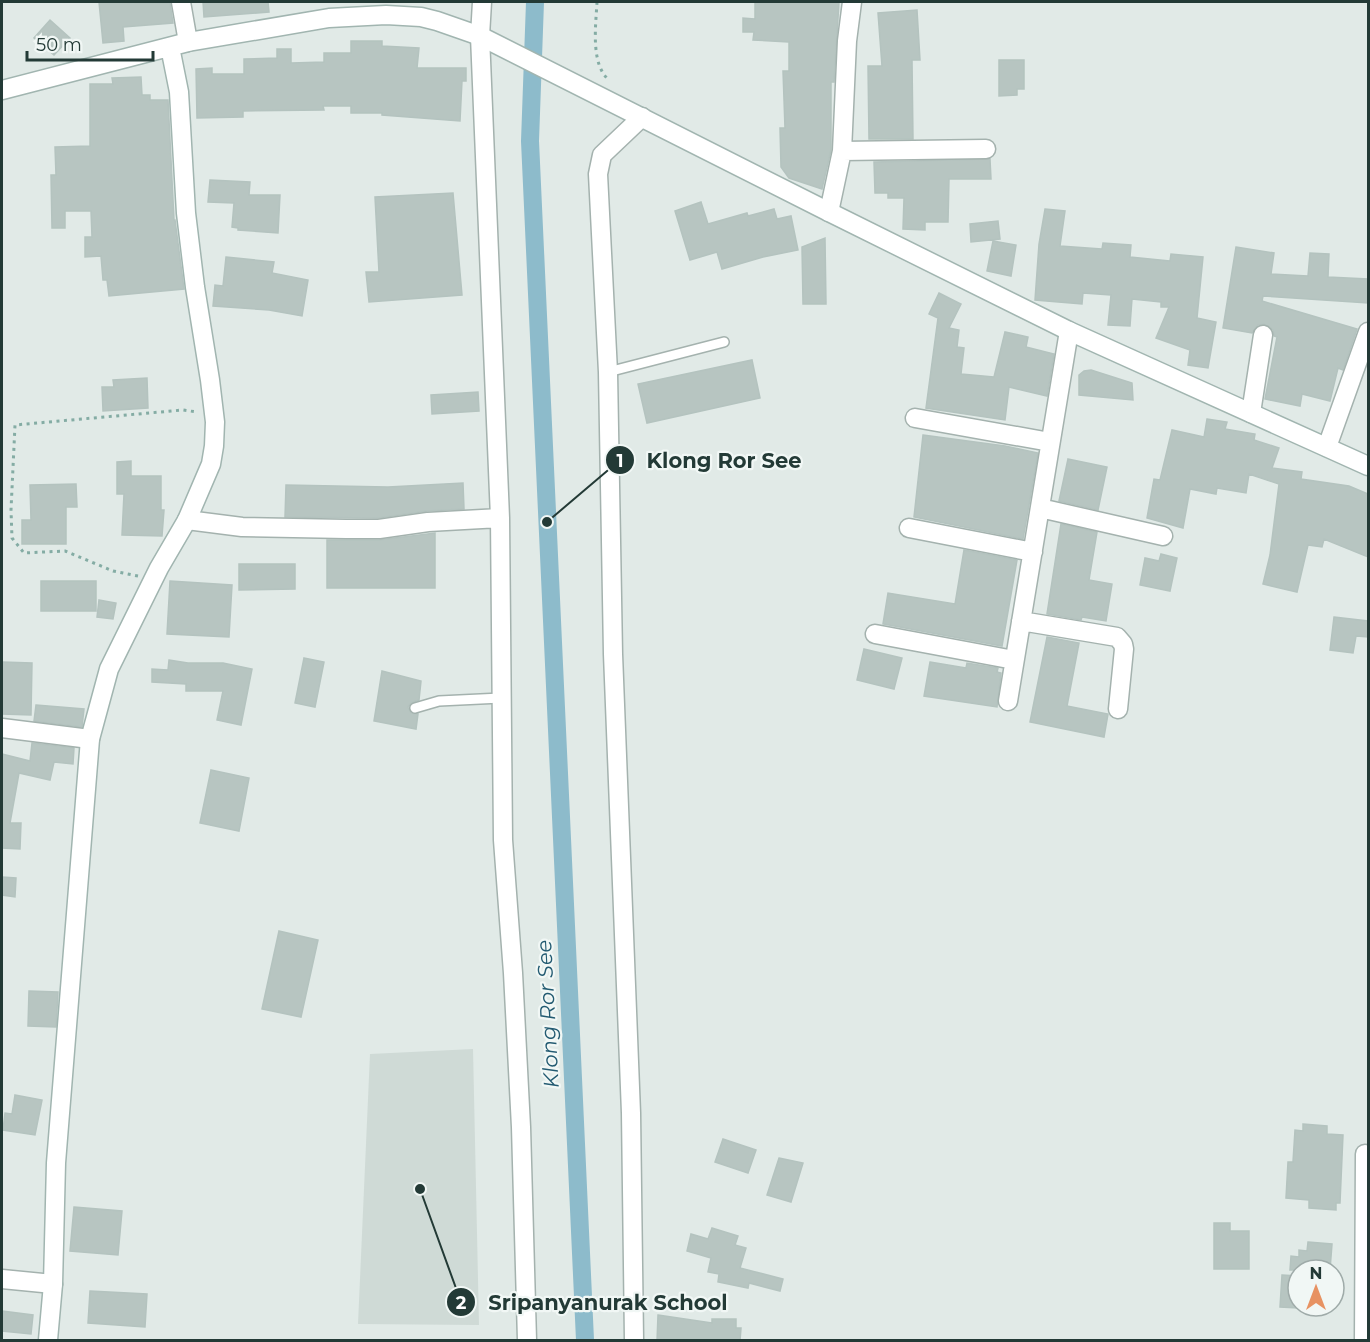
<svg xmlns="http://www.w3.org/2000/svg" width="1370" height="1342" font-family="Montserrat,sans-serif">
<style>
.built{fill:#cfdad6}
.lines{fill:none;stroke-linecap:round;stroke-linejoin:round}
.canal{stroke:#8dbbcb;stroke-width:18}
.building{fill:#b7c5c1;stroke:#b4c3bf;stroke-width:1.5}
.lane-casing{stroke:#a4b2ae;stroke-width:12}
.street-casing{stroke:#a4b2ae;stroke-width:21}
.secondary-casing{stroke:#a1b5b0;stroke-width:21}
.path{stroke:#84aca4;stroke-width:3;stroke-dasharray:3 4.5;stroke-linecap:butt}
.lane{stroke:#fff;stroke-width:9}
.street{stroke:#fff;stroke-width:18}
.secondary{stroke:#fff;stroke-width:18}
.labels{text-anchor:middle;stroke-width:4.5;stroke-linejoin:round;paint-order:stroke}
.water-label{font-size:21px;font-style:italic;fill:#225a71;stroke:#f1f7f5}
.leader{fill:none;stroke:#233a36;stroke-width:2}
.callout-dot{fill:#233a36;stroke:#f1f7f5;stroke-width:2}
.mark-label{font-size:18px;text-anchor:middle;font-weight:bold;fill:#fff}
.callout-label{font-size:21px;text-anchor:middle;font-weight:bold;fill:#233a36;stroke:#f1f7f5;stroke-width:4.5;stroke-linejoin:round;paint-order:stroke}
</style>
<rect width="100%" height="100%" fill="#e1eae7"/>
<!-- built -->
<path class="built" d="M473 1049 479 1325 358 1324 370 1054Z"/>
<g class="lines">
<!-- canal -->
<path class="canal" d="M535 2 530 141 585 1340"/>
</g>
<!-- building -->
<path class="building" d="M99 2 170 3 173 23 123 27 124 41 103 43Z
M203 2H268L269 12 204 17Z
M755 2H839L834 82H831V150L822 189 789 178 781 167 780 128H785L783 71H789V42L753 40 754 32H743V18L755 19Z
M917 10 920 60H912L913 139H869L868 66H882L878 13Z
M50 20 70 38 54 55 34 38Z
M351 41H382V46L419 48 417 68H466V81H462L460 121 382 115V113H351V106H323L324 110 243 111V117L197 118 196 69 212 68V74H244V59L277 58V49H291V63L324 62V53H351Z
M999 60H1024V89H1017V95L999 96Z
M141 77 142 95H150V100H168L174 220H175L184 289 109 296 107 280H103L101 256 85 257V237H92L91 211H65V228H52L51 175H56L55 147 90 146V84H113L112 78Z
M990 159 991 179H949L948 222H925V230L903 229 904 198H888V193H875L874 162Z
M210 180 250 182 249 195H280L278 233 238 230V228L232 227 234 203 208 202Z
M453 193 462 295 369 302 366 272H379L375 197Z
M701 202 708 224 747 213 748 216 774 209 777 219 791 216 798 250 763 257 722 269 717 252 690 260 675 211Z
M1045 209 1065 211 1060 246 1102 249 1103 243 1131 245 1130 257 1170 261 1171 254 1203 257 1197 318 1216 322 1208 368 1188 365 1190 350 1156 338 1169 307H1161V302L1132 299 1130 326 1108 325 1111 295 1083 293 1082 304 1035 300 1039 244Z
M998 221 1000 239 971 242 970 224Z
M825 238 826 304H803L802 247Z
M993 241 1016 245 1011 276 987 271Z
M1236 247 1274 253 1271 274 1308 276 1310 253 1329 254 1328 277 1368 279V303L1263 296 1262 301 1357 329 1343 370 1338 368 1330 401 1302 394 1300 406 1265 399 1277 337 1274 336 1273 330 1264 324 1258 325 1252 333 1223 328Z
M226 257 274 262 272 273 308 280 302 316 269 310 213 306 215 285 223 286Z
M939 293 961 304 949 328 959 330 957 347 964 348 961 374 994 377 1005 332 1028 337 1026 347 1054 354 1047 396 1009 387 1005 420 926 408 938 318 929 314Z
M752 360 760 398 647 423 638 384Z
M1091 370 1132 383 1133 400 1079 395V375L1084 371Z
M147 378 148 408 103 411 102 387H114L113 380Z
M478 392 479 411 432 414 431 395Z
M1207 419 1227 422 1225 429 1255 434 1254 440 1279 448 1272 468 1302 472 1301 479 1349 486 1368 494V557L1324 539 1322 547 1308 545 1297 592 1263 584 1270 555 1279 484 1249 474 1246 493 1217 488 1216 494 1190 489 1183 528 1147 518 1154 479 1160 480 1172 430 1204 437Z
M923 435 1005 446 1038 453 1023 539 914 517Z
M1068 459 1107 467 1098 510 1059 501Z
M131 461V476H161V510H164L162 536 122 535 124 494H117V462Z
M463 483 464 509 427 511 378 518 285 517 286 485 388 487Z
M76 484 77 507H66V544H22V520H31L30 485Z
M1061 524 1097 532 1089 580 1112 584 1106 621 1082 617 1081 620 1047 614Z
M435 533V588H327V540H379Z
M964 550 1017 560 1002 646 883 624 888 593 955 604Z
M1161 554 1177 558 1170 591 1140 585 1145 558 1159 561Z
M239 564H295V589L239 590Z
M41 581H96V611H41Z
M170 581 232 585 229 637 167 634Z
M99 600 116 603 113 619 97 617Z
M1334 617 1368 621V637L1356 636 1353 653 1330 650Z
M1047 637 1079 643 1067 706 1108 714 1104 737 1030 722Z
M864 649 902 658 894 689 857 680Z
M304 658 324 662 315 707 295 703Z
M169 660 188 663H223L252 669 241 725 217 720 223 691H186V684L152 682V669L168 670Z
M2 662 32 663 31 715 2 714Z
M930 662 966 668 967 663 998 668 997 672 1001 673 997 707 924 696Z
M382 671 421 681 419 700 411 703 408 707 411 713 418 714 416 729 374 721Z
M36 705 84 709 82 727 34 721Z
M32 743 74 748 73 764 54 762 50 780 19 773 10 823H21L20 849 2 848V754L30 761Z
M211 770 249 778 239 831 200 823Z
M2 877 16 878 15 897 2 895Z
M279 931 318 940 301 1017 262 1009Z
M29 991 58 992 56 1027 28 1026Z
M15 1095 42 1100 35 1135 3 1130 5 1113 12 1114Z
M1303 1124 1327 1126V1134L1343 1135 1340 1203H1336V1210L1309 1208V1200L1286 1198 1288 1162H1293L1295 1130 1303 1131Z
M723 1139 756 1150 748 1173 715 1162Z
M779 1158 803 1163 791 1202 767 1195Z
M74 1207 122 1211 118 1255 70 1251Z
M1214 1223H1230V1231H1249V1269H1214Z
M712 1228 738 1236 735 1245 746 1248 740 1268 783 1279 780 1291 749 1283 748 1288 718 1282 719 1274 708 1272 711 1258 687 1251 691 1234 708 1239Z
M1308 1242 1332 1244 1330 1270H1290L1291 1256 1299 1257V1250L1307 1251Z
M1282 1275 1298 1276V1308L1280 1307Z
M90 1291 147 1294 145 1327 88 1323Z
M2 1311 33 1315 31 1334 2 1331Z
M658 1315 712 1323V1319H736V1328H741L740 1341H657Z"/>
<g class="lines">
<!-- lane casing -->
<g class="lane-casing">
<path id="lane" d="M608 372 724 342
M415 708 439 701 501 698"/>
</g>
<!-- street casing -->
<g class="street-casing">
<path id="street" d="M181 2 188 42
M482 2 480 36 500 518 503 840 513 973 521 1127 527 1340
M842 151 986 149
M829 212 842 151 847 41 852 2
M1251 413 1263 335
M915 418 1050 442
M1327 447 1368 332
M1040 508 1163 536
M187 520 242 527 346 529H379L428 522 500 518
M909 528 1033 552
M1021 621 1117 637 1123 644 1124 649 1118 709
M875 634 1014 660
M1008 701 1069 331
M2 728 90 739
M2 1279 53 1284
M634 1340 631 1113 613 654 608 372 598 174 602 155 642 117
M1364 1340 1365 1154"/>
</g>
<!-- secondary casing -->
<g class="secondary-casing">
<path id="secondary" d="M2 90 188 42 329 18 386 15 421 17 437 21 480 36 829 212 1069 331 1368 466
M48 1340 53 1284 56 1163 90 739 109 669 159 568 187 520 211 464 214 446 215 422 210 380 195 287 186 213 179 92 170 47"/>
</g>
<!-- path -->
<path class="path" d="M597 2C596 24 590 64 609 80
M138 576 113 571 65 551 24 553 12 538 11 510 15 425 183 410 197 412"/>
<!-- lane -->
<use href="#lane" class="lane"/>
<!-- street -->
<use href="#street" class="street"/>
<!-- secondary -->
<use href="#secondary" class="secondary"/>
</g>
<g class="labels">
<!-- water labels -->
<g class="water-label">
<text transform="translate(548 1014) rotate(-93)" y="7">Klong Ror See</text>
</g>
</g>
<!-- callouts -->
<path class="leader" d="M547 522L620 460M420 1189L461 1302"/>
<g class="callout-dot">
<circle cx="547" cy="522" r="6"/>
<circle cx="420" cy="1189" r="6"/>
<circle cx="620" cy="460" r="15"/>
<circle cx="461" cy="1302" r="15"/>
</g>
<g class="mark-label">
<text x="620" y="467">1</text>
<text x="461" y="1309">2</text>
</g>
<g class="callout-label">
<text x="724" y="468">Klong Ror See</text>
<text x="608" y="1310">Sripanyanurak School</text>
</g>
<!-- border -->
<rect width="1370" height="1342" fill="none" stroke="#233a36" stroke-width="6"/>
<!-- north arrow -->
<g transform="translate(1316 1288)"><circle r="28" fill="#f1f7f5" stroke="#9faba9" stroke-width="1.5"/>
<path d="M0-4.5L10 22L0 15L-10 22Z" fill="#e79262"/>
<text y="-9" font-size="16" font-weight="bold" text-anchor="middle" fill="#233a36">N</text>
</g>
<!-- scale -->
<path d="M27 51v9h126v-9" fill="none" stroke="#233a36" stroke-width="3"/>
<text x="36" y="51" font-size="18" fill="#233a36" stroke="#f1f7f5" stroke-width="4.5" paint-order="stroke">50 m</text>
</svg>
